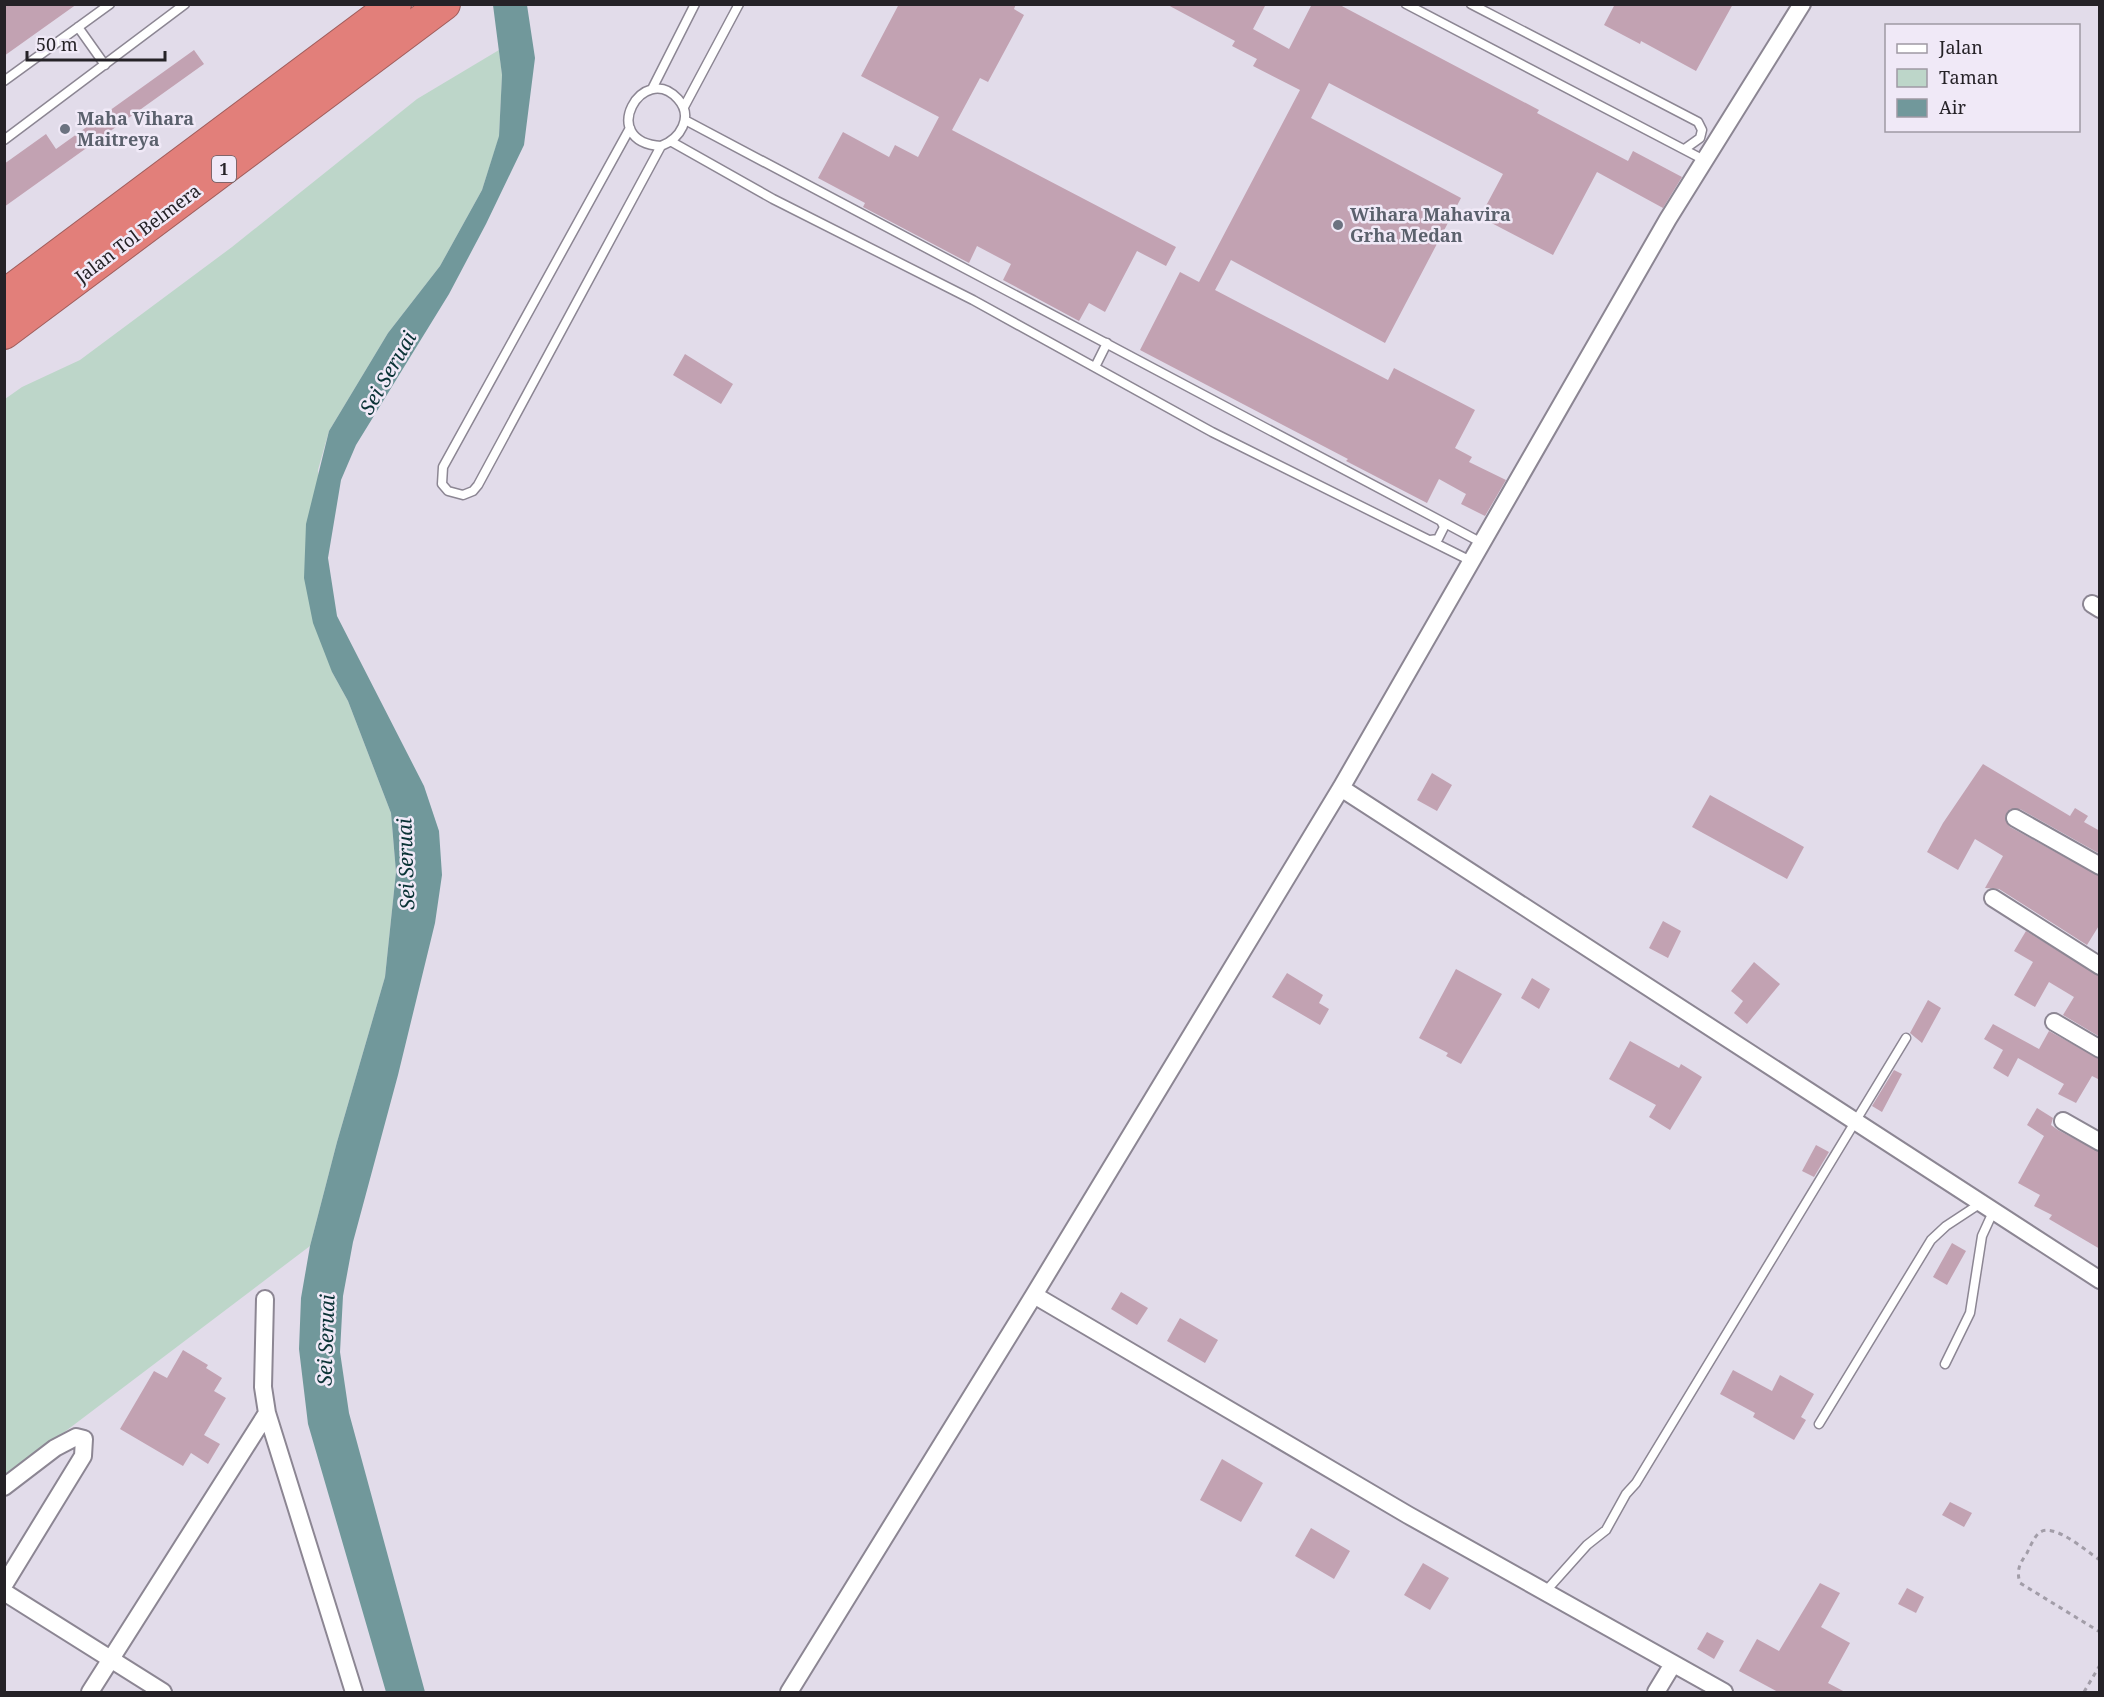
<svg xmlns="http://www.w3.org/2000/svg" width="2104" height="1697" font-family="'Noto Serif',serif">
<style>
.green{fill:#bdd6c9}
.water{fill:#71989b}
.building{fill:#c2a2b2}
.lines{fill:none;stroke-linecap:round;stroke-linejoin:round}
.service-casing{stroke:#8c8693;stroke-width:11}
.minor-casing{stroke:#8c8693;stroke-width:20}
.motorway-casing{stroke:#a05e5d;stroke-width:34}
.path{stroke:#a29da8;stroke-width:3;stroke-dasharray:4.5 4.5;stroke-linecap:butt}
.service{stroke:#fff;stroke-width:8}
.minor{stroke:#fff;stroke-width:16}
.motorway{stroke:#e27f7a;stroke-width:32}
.worship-dot{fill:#6b7280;stroke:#f0e9f7;stroke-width:2}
.labels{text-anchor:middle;stroke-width:5;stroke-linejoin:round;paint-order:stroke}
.shield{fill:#f0e9f7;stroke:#625e65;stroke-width:1.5}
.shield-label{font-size:16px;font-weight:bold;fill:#252227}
.worship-label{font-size:18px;font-weight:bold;fill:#5b616d;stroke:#f0e9f7;text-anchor:start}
.street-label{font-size:18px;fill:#252227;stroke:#f0e9f7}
.water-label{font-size:20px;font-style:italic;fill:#093235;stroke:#f0e9f7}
</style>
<rect width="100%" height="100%" fill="#e2dcea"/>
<!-- green -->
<path class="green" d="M499 50 502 75 499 137 482 190 440 266 388 333 329 431 318 470 332 672 348 701 391 813 396 872 385 977 337 1142 310 1246 5 1477V399L22 387 80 360 232 247 417 99Z"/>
<!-- water -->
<path class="water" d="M493 5H527L535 58 524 145 486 224 449 294 356 445 341 480 328 558 337 616 424 786 439 831 442 875 435 923 398 1075 353 1242 343 1296 340 1352 349 1413 425 1692H386L308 1424 299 1349 301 1298 310 1246 337 1142 385 977 396 872 391 813 348 701 332 672 313 623 304 578 306 524 329 431 388 333 440 266 482 190 499 136 502 75Z"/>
<!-- building -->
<path class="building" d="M4 4H77L4 56Z
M899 4H1016L1014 9 1024 15 988 82 980 78 952 130 1176 247 1166 266 1137 251 1105 312 1089 303 1079 321 1003 280 1011 264 977 246 969 263 863 207 865 203 818 178 843 132 889 157 895 145 918 157 939 117 861 76Z
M1166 4H1266L1253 29 1289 49 1312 4H1338L1539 110 1537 113 1628 161 1633 151 1682 177 1663 208 1597 172 1553 255 1480 217 1503 174 1329 83 1311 118 1461 198 1385 343 1231 260 1215 290 1388 380 1394 368 1475 410 1455 448 1472 457 1469 462 1506 480 1485 516 1461 504 1466 494 1439 479 1427 503 1346 461 1348 459 1140 350 1180 272 1199 282 1300 90 1253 66 1257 59 1232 46 1235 41Z
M1615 4H1733L1696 71 1641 41 1640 44 1604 25Z
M194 50 204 64 4 207V164L46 134 56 149Z
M685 354 733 384 721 404 673 375Z
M1983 764 2070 816 2075 808 2088 816 2084 822 2100 831V854L2020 809H2010L2005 818 2010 827 2100 876V924L2087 945 1999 889 1985 888 2003 856 1975 839 1958 870 1927 852 1943 823Z
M1432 773 1452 785 1437 811 1417 800Z
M1710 795 1804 847 1787 879 1692 827Z
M1663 921 1681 931 1668 958 1649 948Z
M2026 931 2100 976V1037L2063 1015 2074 997 2049 982 2035 1007 2014 995 2033 962 2014 951Z
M1754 962 1780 984 1747 1024 1734 1013 1743 1001 1731 991Z
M1456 969 1502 994 1461 1064 1446 1056 1448 1053 1419 1038Z
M1287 973 1323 995 1319 1003 1329 1009 1320 1025 1272 997Z
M1532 978 1550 989 1539 1009 1521 998Z
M1928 1000 1941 1008 1922 1043 1910 1033Z
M1993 1024 2039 1049 2049 1031 2100 1059V1080L2092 1076 2076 1103 2058 1094 2064 1084 2018 1058 2008 1077 1993 1068 2003 1050 1984 1039Z
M1630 1041 1679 1068 1681 1064 1702 1077 1670 1130 1649 1117 1656 1105 1609 1079Z
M1894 1070 1902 1074 1882 1112 1872 1106Z
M2037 1108 2053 1118 2051 1125 2058 1130 2100 1152V1249L2049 1219 2052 1215 2034 1206 2040 1195 2018 1183 2044 1136 2027 1125Z
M1816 1145 1829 1152 1814 1177 1802 1171Z
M1952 1243 1966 1251 1947 1285 1933 1277Z
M1121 1292 1148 1308 1137 1325 1111 1309Z
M1180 1318 1218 1340 1205 1363 1167 1341Z
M183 1350 208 1365 206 1368 222 1378 214 1391 226 1398 204 1435 220 1444 208 1464 191 1453 183 1466 120 1429 154 1371 167 1378Z
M1733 1370 1772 1391 1780 1375 1814 1394 1801 1417 1806 1420 1794 1440 1753 1417 1755 1413 1720 1394Z
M1222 1459 1263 1483 1241 1522 1200 1500Z
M1950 1502 1972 1513 1964 1527 1942 1515Z
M1311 1528 1350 1551 1334 1579 1295 1556Z
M1423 1563 1449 1578 1430 1610 1404 1595Z
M1820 1583 1840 1593 1821 1627 1850 1643 1828 1683 1845 1692H1778L1739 1671 1757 1639 1779 1651Z
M1907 1588 1924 1597 1916 1613 1898 1604Z
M1707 1632 1724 1641 1714 1659 1697 1649Z"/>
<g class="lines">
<!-- service casing -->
<g class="service-casing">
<path id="service" d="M1406 4 1706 161
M1471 4 1698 122 1702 130 1700 138 1686 148
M78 27 105 65
M4 81 110 4
M652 89 695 4
M684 107 739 4
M685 120 1441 521 1444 527 1438 539 1430 540
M630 128 443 467 442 484 448 491 463 495 473 491 478 485 661 146C680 139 694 117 678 99 643 60 596 142 661 146
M4 140 185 4
M672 142 773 199 973 300 1212 432 1471 561
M1095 367 1107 343
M1441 521 1482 543
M1945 1364 1970 1313 1982 1236 1993 1212
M1819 1424 1931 1240 1946 1226 1981 1203
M1545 1592 1587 1545 1606 1530 1626 1494 1636 1483 1906 1038"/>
</g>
<!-- minor casing -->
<g class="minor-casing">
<path id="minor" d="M2092 604 2100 609
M1341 788 2100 1280
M2015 818 2100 866
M1993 898 2100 966
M2054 1022 2100 1049
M2063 1121 2100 1142
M1034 1295 1408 1515 1724 1692
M265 1299 263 1387 267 1413 354 1692
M4 1487 55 1448 76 1437 84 1439 83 1456 4 1585
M4 1592 163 1692
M90 1692 267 1413
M789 1692 1034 1295 1341 788 1668 219 1802 4
M1656 1692 1673 1664"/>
</g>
<!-- motorway casing -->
<g class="motorway-casing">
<path id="motorway" d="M4 296 395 4
M4 333 444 4"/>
</g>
<!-- path -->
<path class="path" d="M2100 1560C2087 1552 2053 1521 2039 1533 2034 1537 2030 1547 2027 1553 2020 1563 2016 1570 2020 1583L2100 1632
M2084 1692 2100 1665"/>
<!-- service -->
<use href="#service" class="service"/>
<!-- minor -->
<use href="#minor" class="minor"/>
<!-- motorway -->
<use href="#motorway" class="motorway"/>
</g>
<!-- markers -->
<g class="worship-dot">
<circle cx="65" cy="129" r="6"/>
<circle cx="1338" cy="225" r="6"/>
</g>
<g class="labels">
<!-- shield labels -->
<rect class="shield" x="212" y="156" width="24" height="26" rx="4.5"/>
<g class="shield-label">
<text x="224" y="175">1</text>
</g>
<!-- worship labels -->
<g class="worship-label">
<text x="77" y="125">Maha Vihara<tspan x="77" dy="21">Maitreya</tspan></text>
<text x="1350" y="221">Wihara Mahavira<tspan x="1350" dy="21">Grha Medan</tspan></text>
</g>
<!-- street labels -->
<g class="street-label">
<text transform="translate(138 234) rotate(-37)" y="6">Jalan Tol Belmera</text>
</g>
<!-- water labels -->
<g class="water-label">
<text transform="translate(388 373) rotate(-60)" y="7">Sei Seruai</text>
<text transform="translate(406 864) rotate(-92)" y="7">Sei Seruai</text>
<text transform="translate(326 1340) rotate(-88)" y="7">Sei Seruai</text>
</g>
</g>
<!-- border -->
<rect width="2104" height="1697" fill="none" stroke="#252227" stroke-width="12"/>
<!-- legend -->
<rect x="1885" y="24" width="195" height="108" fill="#f0e9f7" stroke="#9f99a4" stroke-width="1.5"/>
<rect x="1897" y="44" width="30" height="9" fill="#ffffff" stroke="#9f99a4" stroke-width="1.5"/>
<text x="1939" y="54" font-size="18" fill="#252227">Jalan</text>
<rect x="1897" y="69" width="30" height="18" fill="#bdd6c9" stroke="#9f99a4" stroke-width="1.5"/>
<text x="1939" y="84" font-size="18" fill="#252227">Taman</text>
<rect x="1897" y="99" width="30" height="18" fill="#71989b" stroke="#9f99a4" stroke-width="1.5"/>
<text x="1939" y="114" font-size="18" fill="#252227">Air</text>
<!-- scale -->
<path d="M27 51v9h138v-9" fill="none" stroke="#252227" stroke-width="3"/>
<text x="36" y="51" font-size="18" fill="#252227" stroke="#f0e9f7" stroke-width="4.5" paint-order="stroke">50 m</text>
</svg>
